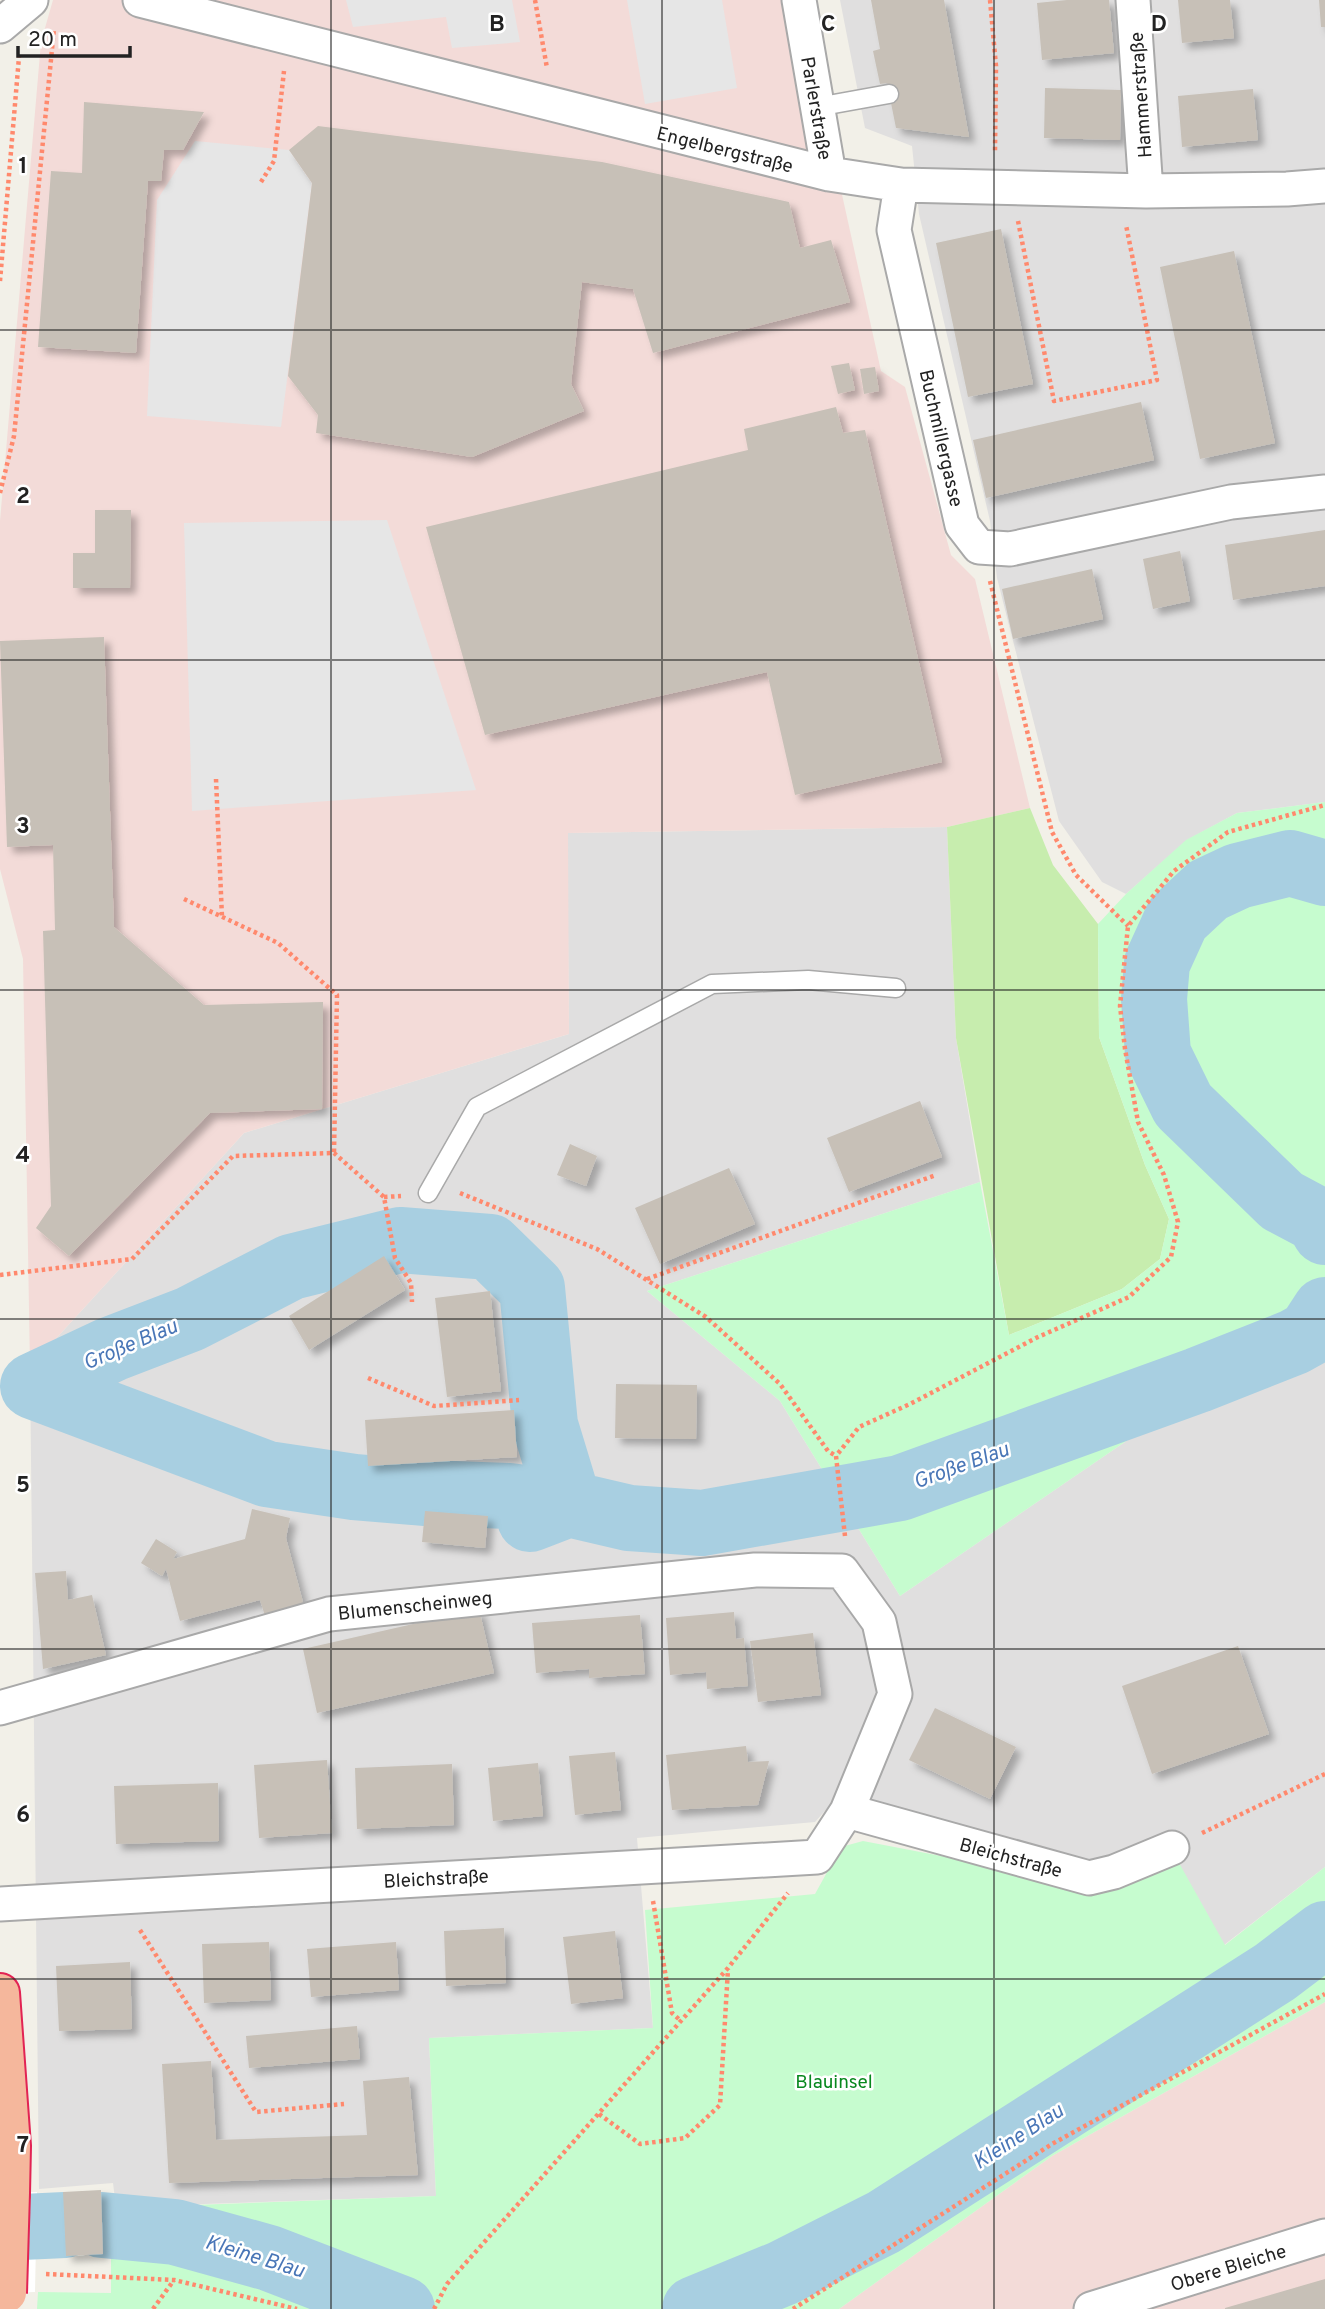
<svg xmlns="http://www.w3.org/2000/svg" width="1325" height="2309" font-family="Overpass,sans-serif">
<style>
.residential{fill:#e0dfdf}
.commercial{fill:#f3dbd8}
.grass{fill:#c7edae}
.park{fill:#c6fccf}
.parking{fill:#e6e6e6}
.pier{fill:#fff}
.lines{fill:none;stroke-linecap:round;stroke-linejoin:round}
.river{stroke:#a8cfe1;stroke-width:66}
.building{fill:#c7c0b7;filter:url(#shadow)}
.service-casing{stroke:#a9a9a9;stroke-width:21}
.minor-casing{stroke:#a9a9a9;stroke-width:37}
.trunk-casing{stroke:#e22353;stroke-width:42}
.path{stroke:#ff896d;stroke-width:4.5;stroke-dasharray:3.5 3.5;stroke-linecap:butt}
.service{stroke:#fff;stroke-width:18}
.minor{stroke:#fff;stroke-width:33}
.trunk{stroke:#f5b79c;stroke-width:38}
.trunk-bridge-casing{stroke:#e22353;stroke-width:42;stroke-linecap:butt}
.trunk-bridge{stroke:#f5b79c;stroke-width:38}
.grid{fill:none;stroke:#222;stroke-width:2;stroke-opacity:0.55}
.labels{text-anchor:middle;stroke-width:5;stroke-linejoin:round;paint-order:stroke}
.street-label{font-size:19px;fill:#222;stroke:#fff}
.park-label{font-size:19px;fill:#08881e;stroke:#fff}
.water-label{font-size:21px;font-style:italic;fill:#4976b7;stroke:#fff}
.grid-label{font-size:23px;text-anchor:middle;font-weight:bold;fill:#222;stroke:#fff;stroke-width:5;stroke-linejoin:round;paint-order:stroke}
</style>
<defs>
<filter id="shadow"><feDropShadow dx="6" dy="6" stdDeviation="3.5" flood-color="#0004"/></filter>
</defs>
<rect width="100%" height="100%" fill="#f2f0e8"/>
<!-- residential -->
<path class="residential" d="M840 0H1325V802L1237 813 1187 840 1126 894 1102 882 1059 821 997 578 990 521 919 214 912 146 865 128Z
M947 827 956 1038 980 1182 647 1291 780 1401 900 1596 1325 1305V1867L1224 1945 1098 1866 840 1794 815 1822 637 1838 653 2028 429 2038 436 2196 116 2207 113 2183 39 2189 30 1367 244 1133 569 1034 567 833Z"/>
<!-- commercial -->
<path class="commercial" d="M53 0H799L881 371 905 387 951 555 975 579 1030 808 947 827 568 833 569 1034 244 1133 30 1367 23 959 0 869V521L41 42Z
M1325 2002V2309H839L1052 2156Z"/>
<!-- grass -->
<path class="grass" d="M1030 808 1053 865 1098 924 1099 1037 1145 1165 1169 1219 1160 1259 1122 1289 1009 1335 956 1038 947 827Z"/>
<!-- park -->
<path class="park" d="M1325 802V1305L900 1596 780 1401 647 1291 980 1182 1009 1335 1122 1289 1160 1259 1169 1219 1145 1165 1099 1037 1098 924 1126 894 1186 840 1237 813Z
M863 1841 1102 1887 1174 1854 1225 1945 1325 1867V2002L1052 2156 839 2309H37L38 2292 111 2293V2208L436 2196 429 2038 653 2028 645 1910 815 1894 841 1847Z"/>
<!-- parking -->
<path class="parking" d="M346 0H512L520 42 452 48 446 17 353 27Z
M627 0H722L737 88 645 104Z
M195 141 289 150 312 183 281 427 147 416 157 200Z
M387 520 476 790 192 811 184 523Z"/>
<!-- pier -->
<path class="pier" d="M37 2192 35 2292 0 2293V2193Z"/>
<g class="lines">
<!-- river -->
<path class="river" d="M1325 873 1290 863 1238 876 1208 890 1177 919 1157 963 1154 999 1158 1054 1183 1105 1282 1201 1318 1220 1325 1232
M33 1386 267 1474 354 1487 426 1493 509 1496 569 1504 629 1518 702 1523 900 1488 1198 1380 1294 1342 1310 1333 1325 1310
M33 1386 112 1349 190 1319 291 1267 400 1240 490 1247 532 1288 545 1425 569 1504 530 1519
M102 2225 175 2232 269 2258 402 2309
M0 2228 65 2225
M695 2309 783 2273 884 2222 1275 1972 1325 1934"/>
</g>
<!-- building -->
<path class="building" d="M871 0H944L969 137 896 128 887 83 880 84 873 51 880 49Z
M1067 0H1109L1114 53 1042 60 1037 3Z
M1178 0H1230L1234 38 1182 43Z
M1319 0H1325V27H1321Z
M1045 88 1121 90 1120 140 1044 138Z
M1253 89 1258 140 1182 147 1178 96Z
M84 102 204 112 183 150H164L161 181H148L136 353 38 347 51 171 82 173Z
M318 126 602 162 789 202 800 248 831 240 850 302 653 353 633 289 582 282 571 384 584 411 472 457 316 433 318 415 288 376 312 183 289 150Z
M1001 229 1033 384 968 397 936 243Z
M1234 251 1275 443 1200 459 1160 267Z
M849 363 855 390 838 394 831 366Z
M875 367 879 391 864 394 860 369Z
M1141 402 1154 460 986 498 973 440Z
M836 407 843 433 865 430 942 762 795 795 767 672 485 735 426 527 748 450 744 429Z
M95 510H131L130 588H73V553H95Z
M1325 530V586L1233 600 1225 545Z
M1180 551 1190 601 1153 609 1143 559Z
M1092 569 1103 619 1013 639 1002 589Z
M104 637 114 927 204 1005 323 1002 322 1109 210 1113 69 1256 36 1228 51 1206 43 931 55 930 53 845 7 847 0 641Z
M920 1101 942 1157 849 1192 827 1138Z
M570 1144 597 1156 586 1186 557 1175Z
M729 1168 755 1224 660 1264 635 1208Z
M384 1256 405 1290 309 1350 289 1316Z
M490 1291 501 1391 447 1397 435 1298Z
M616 1384 697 1385 696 1439 615 1438Z
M514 1410 517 1457 368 1466 365 1420Z
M252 1509 290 1518 286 1538 304 1606 265 1616 260 1600 180 1621 166 1569 162 1576 141 1563 156 1539 177 1552 173 1559 245 1539Z
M425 1511 488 1516 485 1548 422 1542Z
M66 1571 68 1600 92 1595 106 1655 43 1669 35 1573Z
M479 1609 494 1673 317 1713 303 1649Z
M734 1612 736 1639 744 1638 748 1686 707 1689 706 1672 670 1675 666 1618Z
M640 1615 645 1674 589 1678V1669L536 1673 532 1623Z
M813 1633 821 1695 758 1702 750 1641Z
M1238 1646 1269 1734 1152 1774 1122 1686Z
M935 1708 1016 1747 990 1799 909 1760Z
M746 1746 748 1762 769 1761 758 1805 672 1810 666 1755Z
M615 1752 621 1810 575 1815 569 1756Z
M327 1760 332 1833 259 1838 254 1765Z
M538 1763 543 1816 493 1821 488 1768Z
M452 1764 454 1825 357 1829 355 1768Z
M218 1783 219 1841 116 1844 114 1786Z
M504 1928 506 1983 446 1986 444 1931Z
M615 1931 623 1998 571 2004 563 1937Z
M269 1942 271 2000 204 2003 202 1944Z
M396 1942 399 1990 311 1997 307 1949Z
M130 1962 132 2029 59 2031 56 1966Z
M357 2026 360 2059 249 2068 246 2036Z
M211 2061 216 2140 367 2135 363 2081 409 2077 418 2175 169 2183 162 2064Z
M101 2190 103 2254 66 2256 63 2192Z
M1325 2279V2309H1225V2308Z"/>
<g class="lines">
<!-- service casing -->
<g class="service-casing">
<path id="service" d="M817 107 889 94
M428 1193 477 1107 712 984 808 980 896 988"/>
</g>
<!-- minor casing -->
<g class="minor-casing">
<path id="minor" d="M140 0 829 174 901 185 1146 191 1287 189 1325 186
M799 0 829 174
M1133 0 1146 191
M0 26 31 0
M901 185 894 230 962 525 979 547 1010 549 1231 502 1325 492
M0 1708 329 1614 755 1570 842 1571 879 1622 895 1694 847 1811 817 1857 0 1904
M847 1811 1089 1878 1114 1872 1172 1848
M1091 2309 1325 2236"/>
</g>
<!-- trunk casing -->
<g class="trunk-casing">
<path id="trunk" d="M0 1993 11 2146 10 2193"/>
</g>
<!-- path -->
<path class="path" d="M535 0 547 68
M990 0 996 66 995 151
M261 182 274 161 284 71
M1018 221 1054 401 1157 380 1126 225
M0 281 19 57
M0 493 14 436 54 29
M990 581 1052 832 1076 875 1128 926
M216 779 222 917
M184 899 278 943 337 995 334 1153
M460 1193 597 1249 706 1317 780 1384 828 1451 836 1456
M384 1197 401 1196
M0 1275 132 1259 233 1156 334 1153 384 1197 395 1258 411 1283 412 1302
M647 1279 936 1175
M368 1378 434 1406 519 1400
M845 1536 836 1456 859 1427 910 1404 1038 1337 1129 1297 1171 1257 1178 1222 1164 1175 1138 1122 1125 1049 1120 1006 1128 926 1174 871 1228 832 1325 805
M1202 1833 1325 1774
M653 1901 672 2013 681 2021
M140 1930 256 2112 344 2104
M599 2114 640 2144 685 2138 720 2105 728 1969
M46 2274 174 2280 297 2309
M153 2309 174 2280
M434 2309 447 2284 728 1968 788 1893
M793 2309 1052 2144 1325 1994"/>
<!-- service -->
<use href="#service" class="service"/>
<!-- minor -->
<use href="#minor" class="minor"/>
<!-- trunk -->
<use href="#trunk" class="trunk"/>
<!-- trunk-bridge casing -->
<g class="trunk-bridge-casing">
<path id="trunk-bridge" d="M7 2293 10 2193"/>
</g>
<!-- trunk-bridge -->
<use href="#trunk-bridge" class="trunk-bridge"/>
</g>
<!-- grid -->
<path class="grid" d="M331 0V2309M662 0V2309M994 0V2309M0 330H1325M0 660H1325M0 990H1325M0 1319H1325M0 1649H1325M0 1979H1325"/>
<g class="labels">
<!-- street labels -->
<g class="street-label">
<text transform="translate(1140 95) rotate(-94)" y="7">Hammerstraße</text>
<text transform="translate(817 108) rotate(80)" y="7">Parlerstraße</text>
<text transform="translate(725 149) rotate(14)" y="7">Engelbergstraße</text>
<text transform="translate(942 438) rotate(77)" y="7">Buchmillergasse</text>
<text transform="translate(415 1605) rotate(-6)" y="7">Blumenscheinweg</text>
<text transform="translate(1011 1857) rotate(15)" y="7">Bleichstraße</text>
<text transform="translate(436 1878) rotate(-3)" y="7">Bleichstraße</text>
<text transform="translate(1228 2267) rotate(-17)" y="7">Obere Bleiche</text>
</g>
<!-- park labels -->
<g class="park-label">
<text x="834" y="2088">Blauinsel</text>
</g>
<!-- water labels -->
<g class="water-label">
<text transform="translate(130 1344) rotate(-23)" y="7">Große Blau</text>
<text transform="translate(961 1465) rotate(-20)" y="7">Große Blau</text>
<text transform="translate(1018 2136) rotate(-33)" y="7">Kleine Blau</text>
<text transform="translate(255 2256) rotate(17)" y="7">Kleine Blau</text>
</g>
</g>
<g class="grid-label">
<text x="497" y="31">B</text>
<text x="828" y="31">C</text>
<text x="1159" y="31">D</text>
<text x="23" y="173">1</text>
<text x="23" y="503">2</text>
<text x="23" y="833">3</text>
<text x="23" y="1162">4</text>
<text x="23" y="1492">5</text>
<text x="23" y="1822">6</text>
<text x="23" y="2152">7</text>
</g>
<!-- scale -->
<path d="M18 46v10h112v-10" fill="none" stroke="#222222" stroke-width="3.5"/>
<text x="28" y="46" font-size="21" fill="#222222" stroke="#ffffff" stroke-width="5" paint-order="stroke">20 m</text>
</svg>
